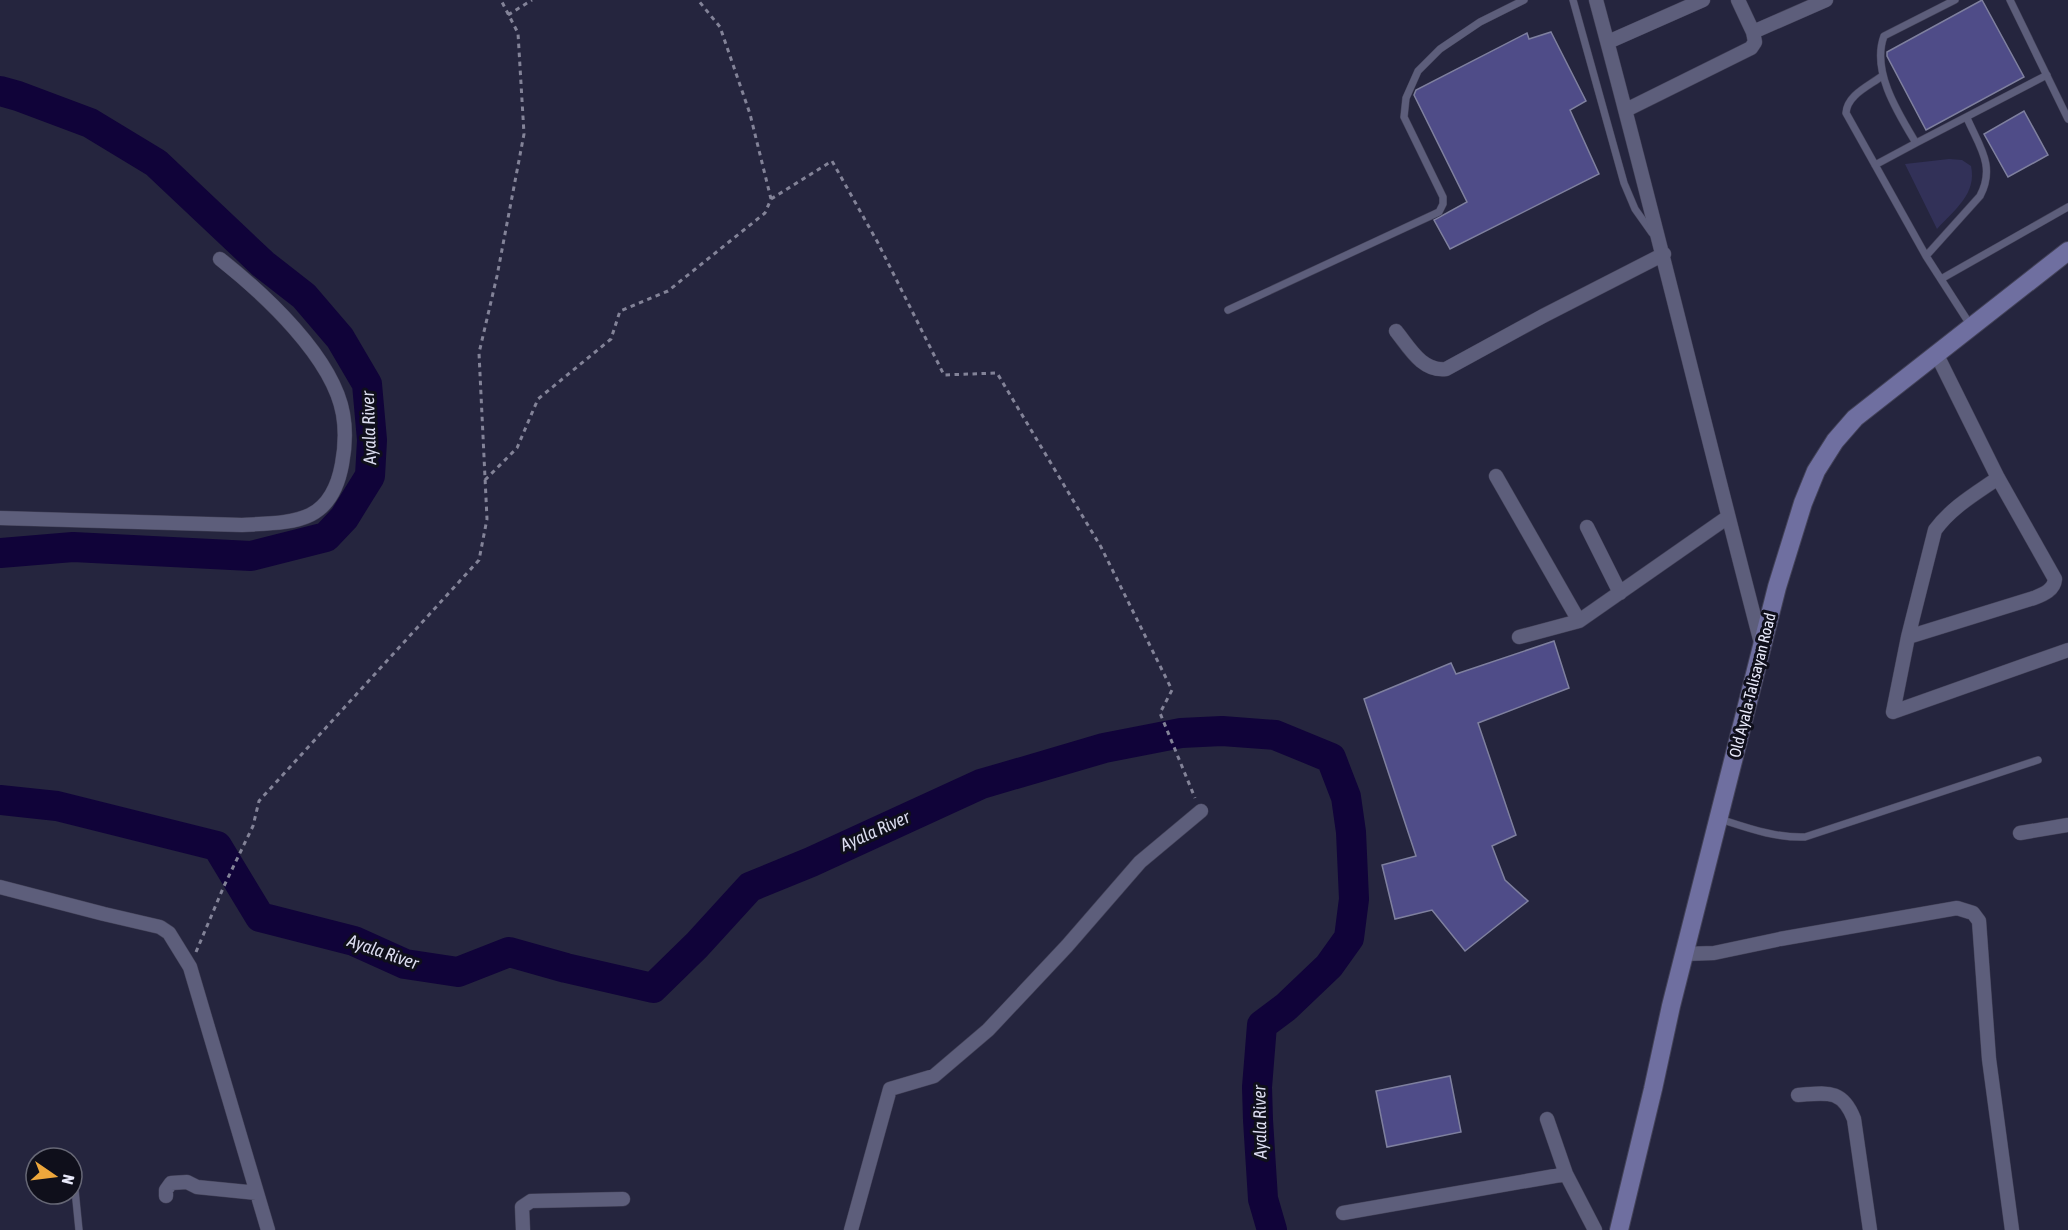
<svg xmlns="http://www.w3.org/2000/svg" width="2068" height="1230" font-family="'Asap Condensed',sans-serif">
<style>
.green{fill:#323158}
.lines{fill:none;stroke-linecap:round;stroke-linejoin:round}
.river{stroke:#100339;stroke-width:30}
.building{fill:#4f4c88;stroke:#7f809f;stroke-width:1.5}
.lane-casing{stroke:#434258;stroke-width:8}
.street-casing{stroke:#434258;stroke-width:15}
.secondary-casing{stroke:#434258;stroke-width:20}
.path{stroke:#838398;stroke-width:3;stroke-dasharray:4.5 4.5;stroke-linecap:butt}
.lane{stroke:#5d5e7b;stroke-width:7}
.street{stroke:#5d5e7b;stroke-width:14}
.secondary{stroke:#6f6fa0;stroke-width:18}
.labels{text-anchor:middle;stroke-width:6;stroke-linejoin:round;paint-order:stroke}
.street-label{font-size:16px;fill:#e9eafb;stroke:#0f0f1b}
.water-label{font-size:18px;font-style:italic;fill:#dbdcef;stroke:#0f0f1b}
</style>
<rect width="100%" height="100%" fill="#25253e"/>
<!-- green -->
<path class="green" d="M1949 159 1962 160 1971 166C1977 194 1955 209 1937 229L1905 164Z"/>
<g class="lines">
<!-- river -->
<path class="river" d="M0 91 18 96 90 123 156 163 263 264 304 296 340 338 367 384 372 440 370 476 344 518 326 537 251 556 73 547 0 553
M0 800 57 806 217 846 260 917 354 941 405 964 458 972 509 952 566 968 653 988 697 945 750 887 811 862 981 784 1104 748 1181 733 1222 731 1275 735 1331 758 1346 797 1351 832 1354 899 1349 938 1329 966 1286 1007 1262 1025 1257 1087 1258 1120 1263 1199 1272 1230"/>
</g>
<!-- building -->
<path class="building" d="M1982 0 2024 77 1926 130 1887 56V52Z
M1551 32 1586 101 1570 110 1599 174 1450 249 1434 220 1467 202 1414 95 1416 90 1527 33 1529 39Z
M2024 111 2048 155 2008 177 1984 134Z
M1554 641 1569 688 1478 723 1516 835 1492 846 1505 880 1528 901 1465 951 1432 910 1395 919 1382 865 1416 856 1364 699 1451 663 1456 674Z
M1450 1076 1461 1132 1387 1147 1376 1091Z"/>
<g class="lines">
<!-- lane casing -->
<g class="lane-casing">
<path id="lane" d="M1573 0 1624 183 1635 209 1652 233
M2010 0 2068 119
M1882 76C1869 86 1847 95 1846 113L1926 256 1971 326
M1916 143 2047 75
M1875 165 1916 143C1898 113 1871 71 1884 36L1955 0
M1926 256 1980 196C1996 166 1979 146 1967 118
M1941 279 2068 207
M1228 310 1439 212 1443 204V197L1404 117 1406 98 1418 71 1440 49 1480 22 1524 0
M1720 819C1748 828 1775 838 1805 837L2038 760
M73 1170 79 1230"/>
</g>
<!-- street casing -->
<g class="street-casing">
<path id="street" d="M1596 0C1654 214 1705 429 1761 643
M1753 32 1826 0
M1608 42 1703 0
M1626 110 1751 48 1755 42 1753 32 1738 0
M1396 331C1409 347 1422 372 1446 369L1543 316 1664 254
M1496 476 1579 621
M0 518 242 525C293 522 331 525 342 464 345 448 346 431 343 414 333 357 264 294 220 259
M1587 527 1620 593
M1519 637 1579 621 1728 517
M1908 637 2034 598C2044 594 2054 590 2055 579L1998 478 1936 353
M1893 712 1908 637 1935 530C1952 507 1975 494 1998 478
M1893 712 2068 650
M2020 833 2068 825
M0 887 104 914 160 927 169 933 190 967 268 1230
M1684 954 1714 953 1780 939 1957 908 1973 913 1979 921 1989 1059 2012 1230
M1798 1095C1826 1093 1842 1088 1854 1119L1870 1230
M1547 1119 1566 1174 1595 1230
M166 1196V1190L171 1183 187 1182 197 1187 257 1193
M1343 1213 1566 1174
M523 1230 522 1207 531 1201 623 1199
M851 1230 890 1089 934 1076 988 1030 1067 946 1140 862 1201 811"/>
</g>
<!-- secondary casing -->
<g class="secondary-casing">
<path id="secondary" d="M1619 1230 1653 1089 1671 1006 1777 587 1803 503 1816 471 1835 441 1855 418 2068 251"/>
</g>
<!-- path -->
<path class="path" d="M508 15 532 0
M771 199 832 161 878 243 944 375 997 373 1101 547 1172 690 1160 713 1195 798
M485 480 517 448 538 399 611 339 620 311 668 291 765 213 771 199 750 114 720 27 698 0
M196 952 224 886 253 826 259 801 479 560 487 519 479 353 497 276 524 134 518 33 501 0"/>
<!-- lane -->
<use href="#lane" class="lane"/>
<!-- street -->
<use href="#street" class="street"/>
<!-- secondary -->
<use href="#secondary" class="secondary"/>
</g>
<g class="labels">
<!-- street labels -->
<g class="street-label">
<text transform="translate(1752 685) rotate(-76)" y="6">Old Ayala-Talisayan Road</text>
</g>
<!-- water labels -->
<g class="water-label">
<text transform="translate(369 428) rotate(-92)" y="6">Ayala River</text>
<text transform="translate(875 831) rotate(-24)" y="6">Ayala River</text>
<text transform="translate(383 952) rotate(19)" y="6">Ayala River</text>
<text transform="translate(1260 1122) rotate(-91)" y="6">Ayala River</text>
</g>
</g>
<!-- north arrow -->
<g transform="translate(54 1176) rotate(104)"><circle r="28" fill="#0f0f1b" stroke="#666775" stroke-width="1.5"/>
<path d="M0-4.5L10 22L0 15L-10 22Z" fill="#eea73c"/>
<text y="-9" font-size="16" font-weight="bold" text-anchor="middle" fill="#e9eafb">N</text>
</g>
</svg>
